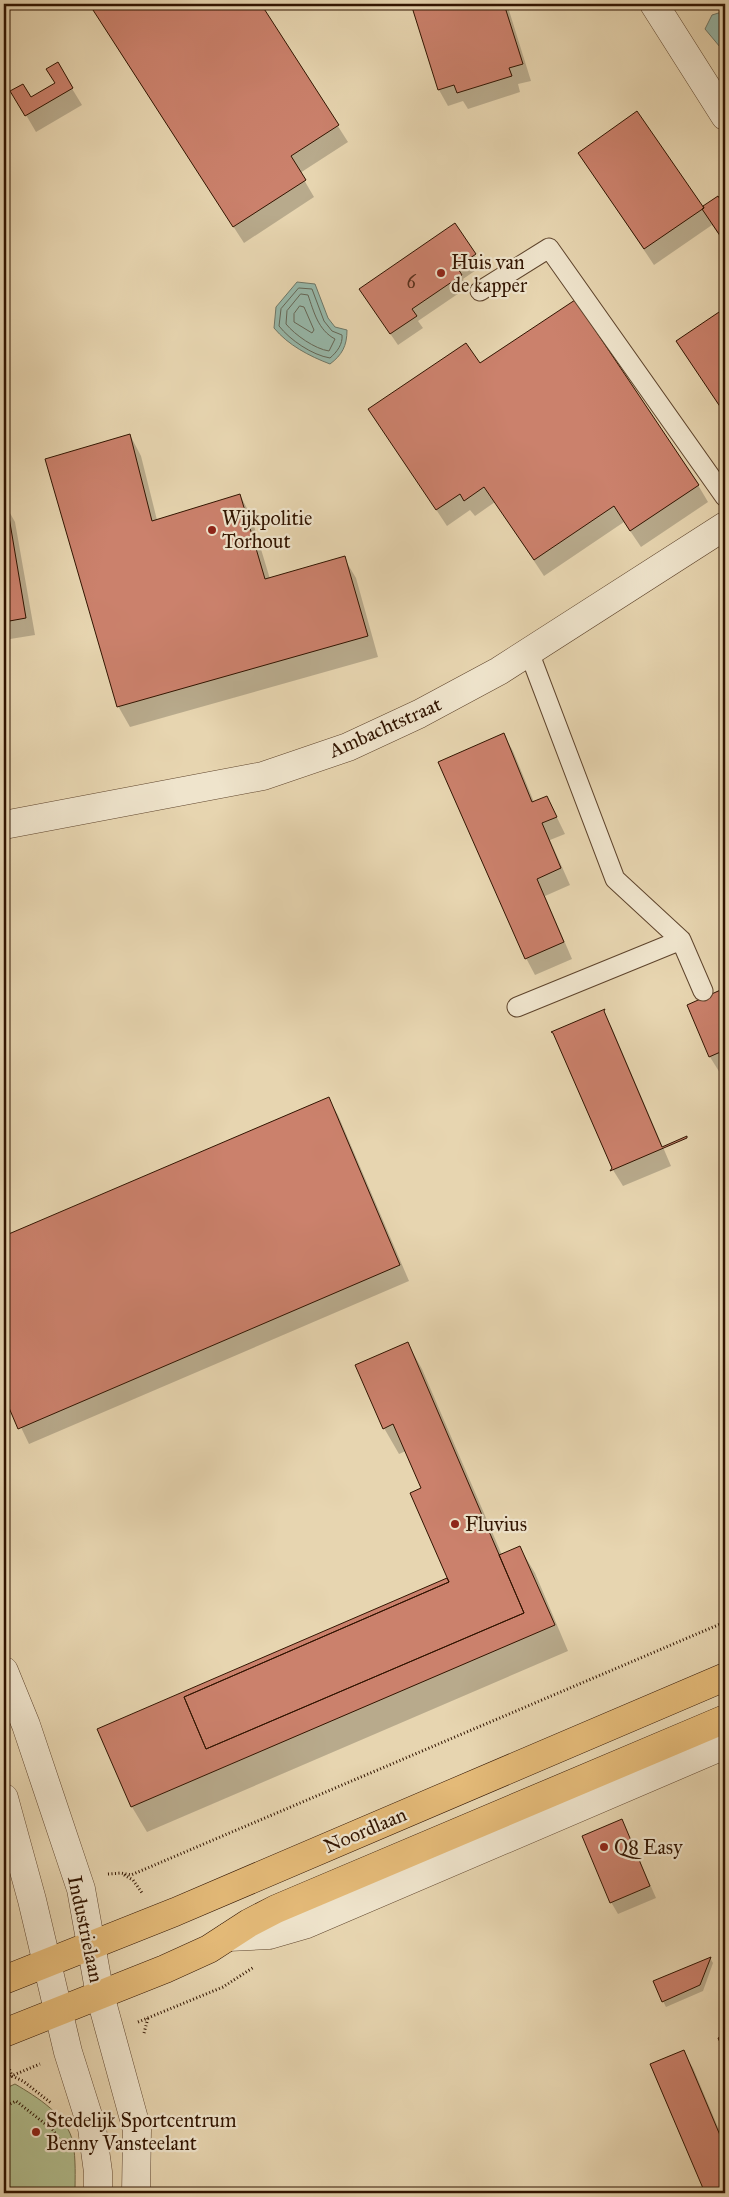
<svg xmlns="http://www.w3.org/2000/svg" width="729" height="2197" font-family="'IM FELL Great Primer',serif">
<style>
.green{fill:#b2be8e;stroke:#726947}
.water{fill:#97b9ab;stroke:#6e7767}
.shadow{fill:#0003}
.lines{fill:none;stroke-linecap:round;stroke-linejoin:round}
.shore{stroke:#646656;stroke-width:1}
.building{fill:#cb816c;stroke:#311400}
.service-casing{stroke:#5e442c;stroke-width:21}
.minor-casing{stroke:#5e442c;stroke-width:29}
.primary-casing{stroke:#311400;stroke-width:29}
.path{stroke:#311400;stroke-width:3;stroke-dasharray:1 2.5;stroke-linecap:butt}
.service{stroke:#efe4cc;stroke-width:19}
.minor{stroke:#efe4cc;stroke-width:28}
.primary{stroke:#e4ba78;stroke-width:28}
.poi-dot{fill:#8f2418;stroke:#efe4cc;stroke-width:2}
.labels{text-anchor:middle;stroke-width:4.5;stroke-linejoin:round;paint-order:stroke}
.number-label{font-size:18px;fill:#582f1b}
.poi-label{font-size:20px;fill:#311400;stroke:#efe4cc;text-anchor:start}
.street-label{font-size:20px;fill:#311400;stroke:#efe4cc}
</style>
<rect width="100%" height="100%" fill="#e7d5b0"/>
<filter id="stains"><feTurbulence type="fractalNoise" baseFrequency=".004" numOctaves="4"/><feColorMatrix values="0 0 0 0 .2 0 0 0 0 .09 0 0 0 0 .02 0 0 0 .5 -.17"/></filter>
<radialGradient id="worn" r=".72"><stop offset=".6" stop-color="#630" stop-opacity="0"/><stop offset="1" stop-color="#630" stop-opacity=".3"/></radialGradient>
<!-- green -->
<path class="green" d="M15 2084C37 2097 68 2116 73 2143 76 2160 75 2177 75 2193H4V2089Z"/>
<!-- water -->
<path class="water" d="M725 11V53L705 29 712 15Z
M297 282 315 284 328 318 335 327 347 330C347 346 342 355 330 364 309 356 288 345 274 328L276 307Z"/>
<!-- shadow -->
<path class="shadow" d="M105 4H260L348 142 300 173 314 197 244 243 104 27 95 10Z
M412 4H507L531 81 518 84 520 92 468 109 463 101 448 106 439 90Z
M57 64 82 105 36 132 12 91 31 99 56 83Z
M579 153 702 208 717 198 725 209V244L712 225 654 265Z
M455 225 482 266 463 279 468 287 418 321 423 328 398 345 367 300Z
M725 309V413L678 342Z
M480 365 698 485 708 502 641 547 624 522 544 576 495 502 475 516 470 510 447 526 370 410Z
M130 435 141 456 157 520 240 495 251 516 270 579 344 558 356 578 378 657 130 727 118 706Z
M4 506H6L15 522 35 635 4 640Z
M504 735 513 751 534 802 547 797 565 834 550 840 570 885 545 896 572 959 535 975 526 958Z
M725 989V1071L720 1073 710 1057 688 1005Z
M603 1011 612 1028 671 1166 623 1186 613 1170 554 1032Z
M328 1098 338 1115 409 1281 29 1444 4 1392V1238Z
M408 1344 422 1369 502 1555 520 1548 535 1573 568 1651 147 1832 132 1807 99 1730 449 1578 422 1488 406 1451 399 1454 384 1428Z
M622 1820 656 1898 618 1914 611 1902Z
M710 1958 713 1963 703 1991 666 2007 663 2001Z
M683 2052 693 2068 725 2144V2193H706L651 2065Z"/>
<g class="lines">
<!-- shore -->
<path class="shore" d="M299 288 312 289 324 321 332 331 342 335C343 344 337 352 330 358 312 355 290 340 279 326L281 309Z
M301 294 308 295C314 312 318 330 335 339L329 351C315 349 295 335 286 324L287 311Z
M300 306 304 307 314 330 312 333 294 322V314Z"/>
</g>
<!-- building -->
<path class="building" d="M103 4H261L339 125 291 156 306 180 233 227 93 10Z
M411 4H504L523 64 509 68 512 76 457 93 454 85 438 90Z
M58 62 73 88 25 116 10 91 23 84 31 97 55 83 46 69Z
M637 111 704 208 644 249 578 153Z
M718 196 725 207V243L702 209 704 208 703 206Z
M455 223 476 254 457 267 462 275 412 309 417 316 390 334 359 289Z
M575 300 699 485 630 531 614 506 534 560 484 487 464 501 460 494 436 510 368 409 466 343 480 363Z
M725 308V414L676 341Z
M130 434 152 521 240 494 265 579 345 556 368 636 117 707 45 459Z
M4 505H7L26 618 4 622Z
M504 733 532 802 547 796 557 817 542 823 561 868 537 879 564 942 525 959 438 762Z
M725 988V1050L709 1057 687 1005Z
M605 1009 604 1011 662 1147 687 1136V1138L610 1171 612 1168 553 1033 551 1032Z
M329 1097 400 1265 18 1429 4 1396V1236Z
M408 1342 524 1613 206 1749 184 1697 449 1582 410 1493 421 1488 393 1424 383 1429 355 1365Z
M520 1546 555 1625 131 1807 97 1729 447 1578 449 1582 184 1697 206 1749 524 1613 499 1555Z
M622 1819 650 1886 610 1903 582 1836Z
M711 1957 700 1985 662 2002 653 1981Z
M725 2035V2054L718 2038Z
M684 2050 725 2147V2193H705L650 2064Z"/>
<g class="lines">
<!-- service casing -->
<g class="service-casing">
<path id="service" d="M480 291 549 248 725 497
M529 652 615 879 681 940 703 991
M517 1007 681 940"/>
</g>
<!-- minor casing -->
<g class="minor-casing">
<path id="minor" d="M654 4 725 116
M4 825 263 776 348 747 419 714 499 671 725 526
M4 1671 26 1725 81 1889 100 1995 137 2130 136 2193
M4 1798 32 1900 68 2052 92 2128 98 2172V2193
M228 1937 269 1935 307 1924 725 1745"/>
</g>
<!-- primary casing -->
<g class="primary-casing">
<path id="primary" d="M4 1980 175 1912 725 1677
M4 2033 165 1969 209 1949 249 1923 276 1909 725 1719"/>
</g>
<!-- path -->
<path class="path" d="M108 1874 121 1873 131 1875 725 1622
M124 1875 133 1880 142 1893
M138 2022 223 1987 254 1967
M144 2033 148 2018
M7 2063 12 2076 23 2081 51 2103
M4 2079 40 2064
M4 2107 16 2101 53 2130 63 2145"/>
<!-- service -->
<use href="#service" class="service"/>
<!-- minor -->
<use href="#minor" class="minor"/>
<!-- primary -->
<use href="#primary" class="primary"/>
</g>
<!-- markers -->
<g class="poi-dot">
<circle cx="441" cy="273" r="5"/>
<circle cx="212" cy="530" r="5"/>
<circle cx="455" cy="1524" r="5"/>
<circle cx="604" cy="1847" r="5"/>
<circle cx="36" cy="2132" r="5"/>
</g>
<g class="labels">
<!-- number labels -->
<g class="number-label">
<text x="411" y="288">6</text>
</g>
<!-- poi labels -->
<g class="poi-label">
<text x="451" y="269">Huis van<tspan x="451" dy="23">de kapper</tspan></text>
<text x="222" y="525">Wijkpolitie<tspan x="222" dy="23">Torhout</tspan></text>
<text x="465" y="1531">Fluvius</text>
<text x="614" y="1854">Q8 Easy</text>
<text x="46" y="2127">Stedelijk Sportcentrum<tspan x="46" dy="23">Benny Vansteelant</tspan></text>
</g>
<!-- street labels -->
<g class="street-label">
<text transform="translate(385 727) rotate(-24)" y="7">Ambachtstraat</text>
<text transform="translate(365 1830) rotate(-23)" y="7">Noordlaan</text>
<text transform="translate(86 1929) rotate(78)" y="7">Industrielaan</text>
</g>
</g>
<!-- margin -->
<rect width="729" height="2197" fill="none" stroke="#e7d5b0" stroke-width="20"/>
<rect x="5" y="5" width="719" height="2187" fill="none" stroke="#311400" stroke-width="2.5"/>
<rect x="10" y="10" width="709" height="2177" fill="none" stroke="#311400"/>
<rect width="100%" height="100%" filter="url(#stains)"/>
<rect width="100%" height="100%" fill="url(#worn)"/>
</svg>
